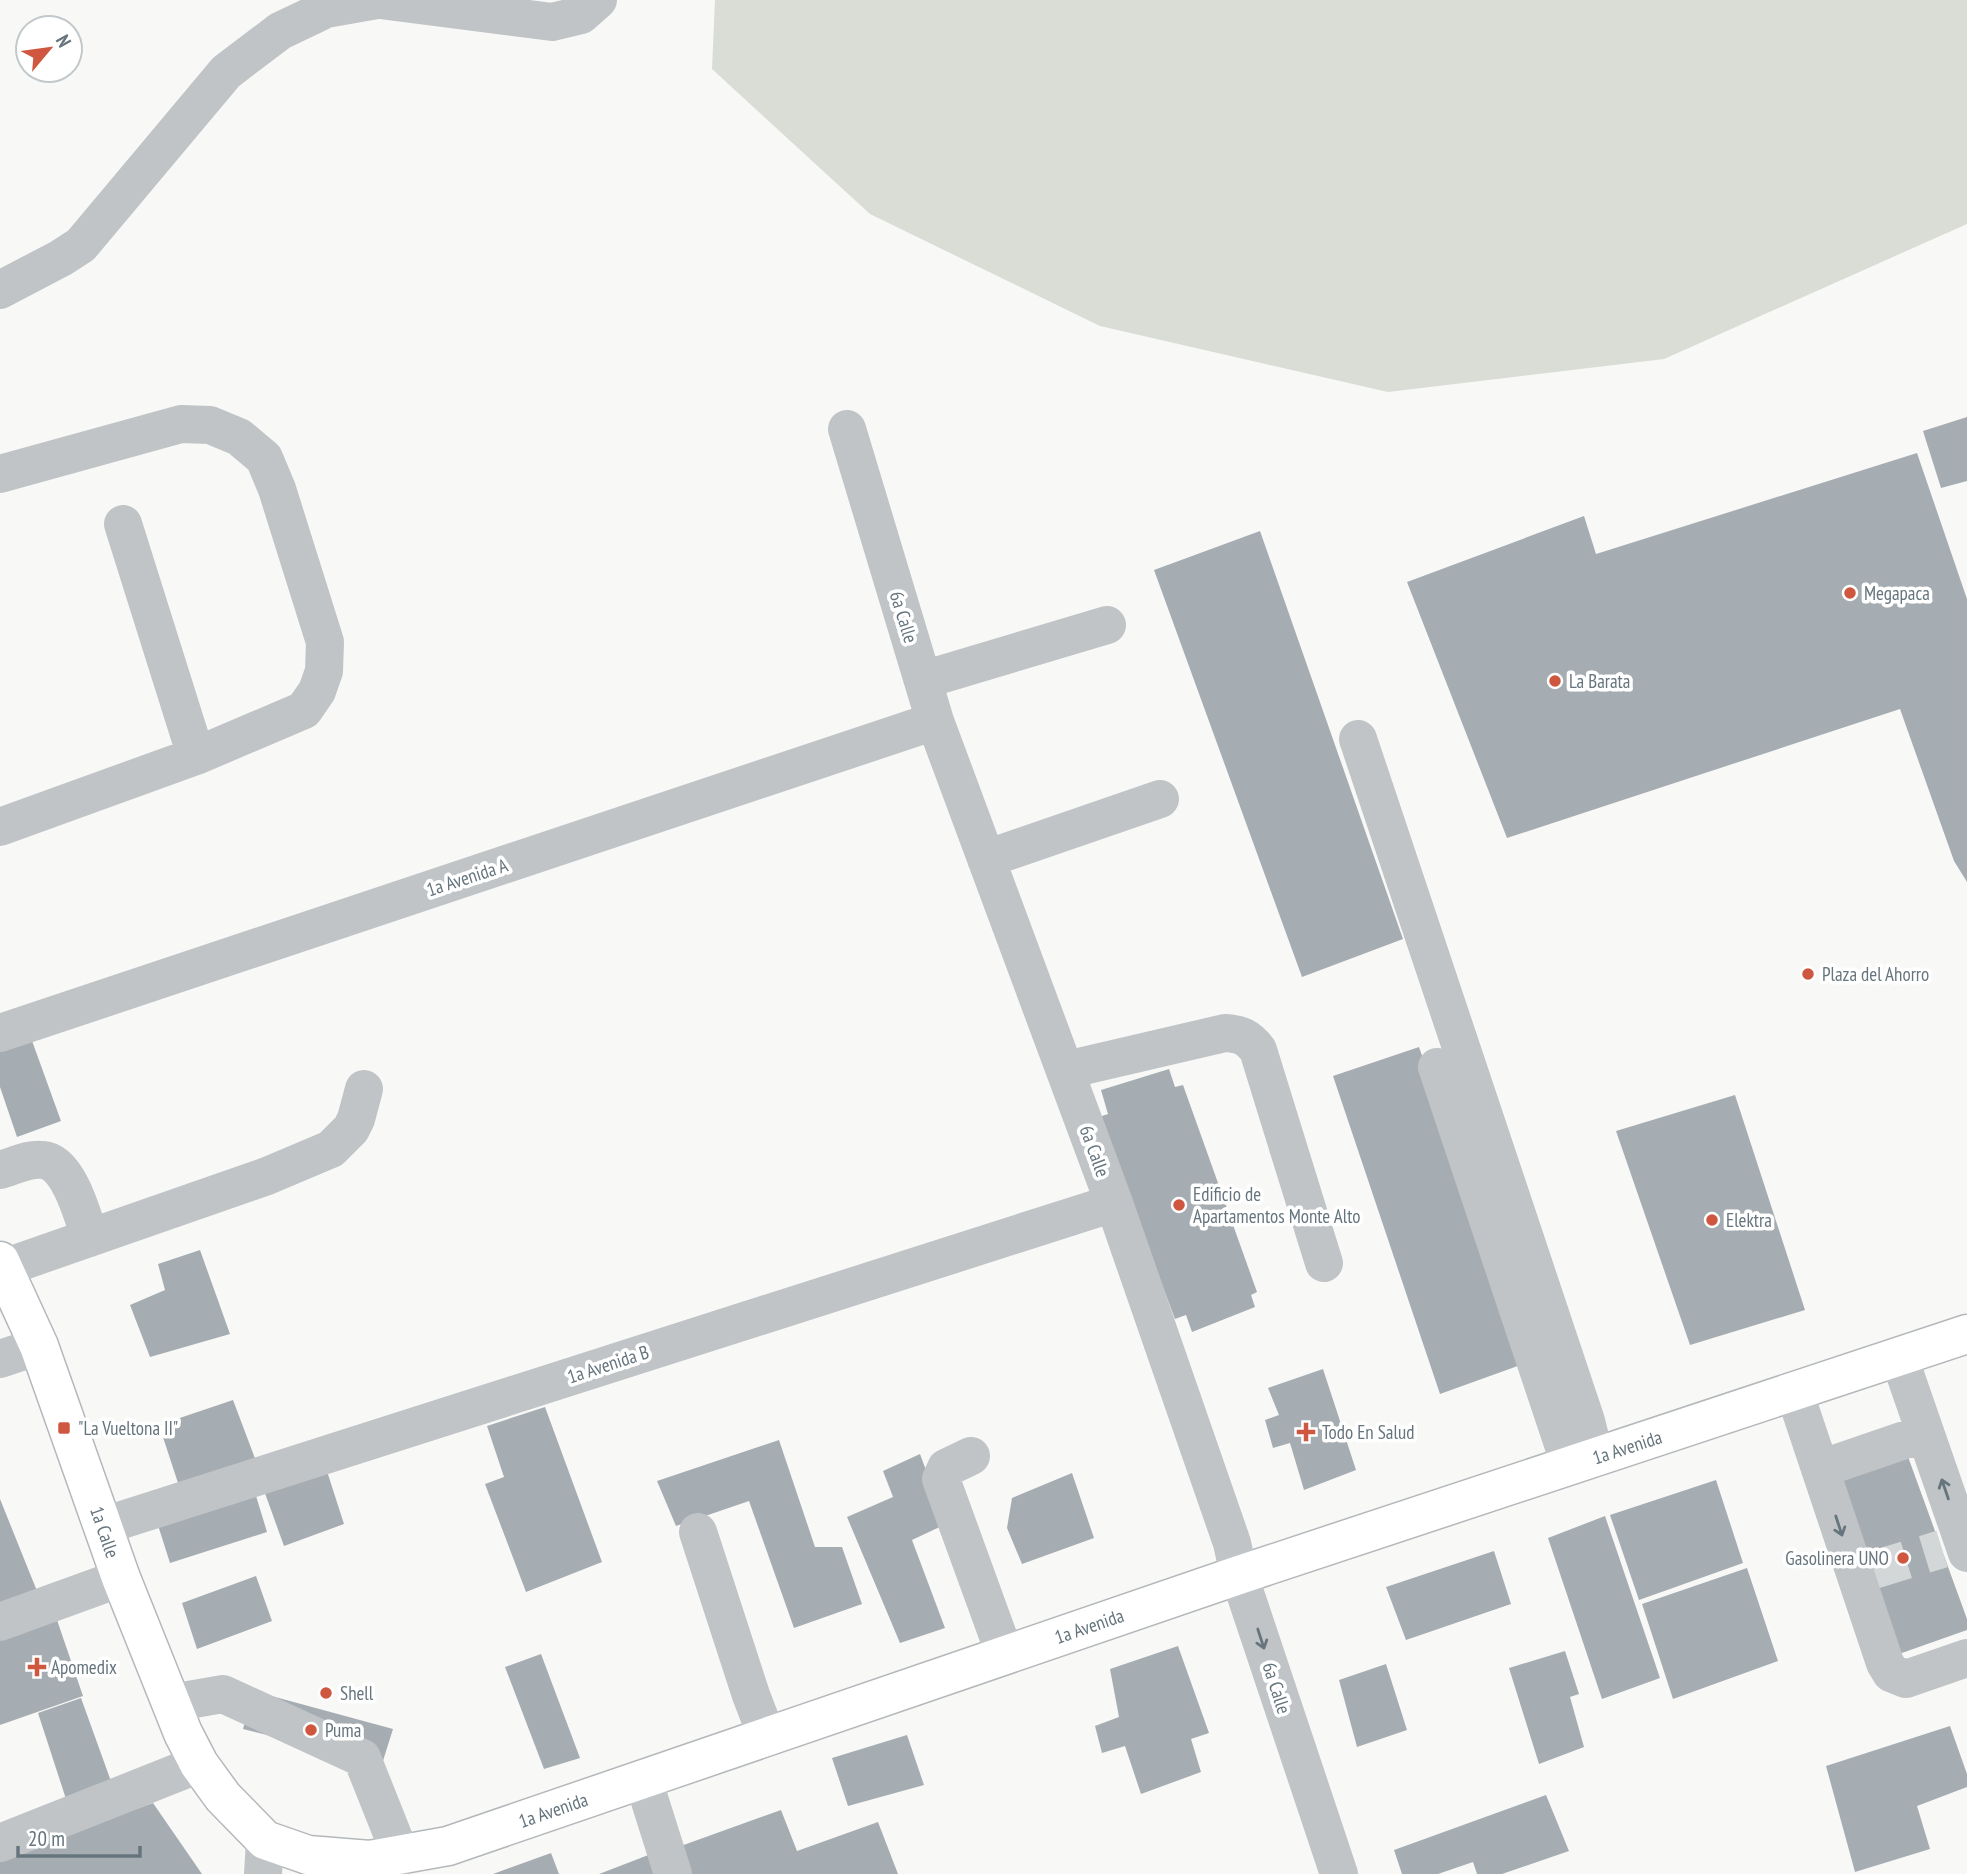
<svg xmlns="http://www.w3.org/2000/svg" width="1967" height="1874" font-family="'PT Sans Narrow',sans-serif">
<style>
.green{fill:#d9ddd6}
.building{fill:#a6adb2}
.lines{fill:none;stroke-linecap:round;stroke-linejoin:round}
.minor-tunnel{stroke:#d4d7d8;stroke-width:38;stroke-dasharray:38 19;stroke-linecap:butt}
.major-casing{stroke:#b4b8bb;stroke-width:41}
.minor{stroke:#c0c4c7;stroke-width:38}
.major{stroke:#fff;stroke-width:38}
.oneway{stroke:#66757d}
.poi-dot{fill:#cf573f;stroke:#fff;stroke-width:2.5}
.labels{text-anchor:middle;stroke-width:7;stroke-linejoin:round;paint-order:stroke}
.poi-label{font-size:19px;fill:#66757d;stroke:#fff;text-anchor:start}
.street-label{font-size:19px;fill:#66757d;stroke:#fff}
</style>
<rect width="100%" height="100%" fill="#f8f8f6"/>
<!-- green -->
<path class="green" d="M715 0H1967V224L1664 359 1388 392 1100 326 870 214 712 69Z"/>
<!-- building -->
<path class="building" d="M1967 417V481L1941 488 1923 431Z
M1917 453 1967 599V882L1954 861 1900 709 1507 838 1407 582 1584 516 1596 554Z
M1260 531 1403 939 1302 977 1154 570Z
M31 1038 61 1121 17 1137 0 1087V1048Z
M1419 1047 1529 1362 1440 1394 1333 1076Z
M1169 1069 1175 1087 1183 1085 1257 1292 1251 1295 1255 1307 1192 1332 1186 1315 1175 1319 1099 1117 1108 1114 1101 1090Z
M1735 1095 1805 1310 1690 1345 1616 1131Z
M200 1250 230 1334 150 1357 130 1305 165 1290 158 1264Z
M1323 1369 1356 1470 1304 1490 1290 1443 1273 1448 1265 1420 1279 1415 1268 1388Z
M233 1400 256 1461 179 1486 159 1425Z
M545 1407 602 1562 526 1592 485 1484 504 1477 487 1426Z
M779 1440 815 1547H842L862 1604 794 1628 749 1501 676 1526 657 1481Z
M920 1454 946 1524 912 1540 945 1628 900 1643 847 1517 893 1497 883 1471Z
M1907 1454 1967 1619V1630L1899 1654 1836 1477Z
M325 1465 344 1524 284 1546 262 1485Z
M1072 1473 1094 1538 1022 1564 1007 1528 1012 1498Z
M1716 1480 1743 1563 1639 1600 1610 1515Z
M253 1486 267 1532 170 1563 156 1519Z
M0 1499 41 1601 0 1612Z
M1605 1516 1660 1678 1602 1699 1548 1538Z
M1494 1551 1511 1604 1406 1640 1386 1587Z
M1747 1568 1778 1661 1673 1699 1642 1604Z
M256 1576 272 1621 197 1649 182 1603Z
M57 1620 83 1696 0 1725V1638Z
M1178 1646 1209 1733 1191 1739 1201 1772 1141 1794 1125 1746 1102 1753 1095 1726 1119 1717 1110 1669Z
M1565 1651 1579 1694 1570 1697 1584 1747 1539 1764 1509 1668Z
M541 1654 580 1758 544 1769 505 1667Z
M1386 1664 1407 1730 1357 1747 1339 1680Z
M253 1691 393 1729 382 1764 243 1729Z
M81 1698 112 1784 66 1799 38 1713Z
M1950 1726 1967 1774V1787L1917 1806 1930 1849 1855 1872 1826 1766Z
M907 1735 924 1785 848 1806 832 1758Z
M1546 1795 1569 1851 1502 1874H1477L1473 1862 1438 1874H1402L1394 1850Z
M153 1803 202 1874H0V1857Z
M781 1810 797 1851 878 1822 898 1874H687L678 1847Z
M551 1853 559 1874H493Z
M651 1854 658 1874H599Z"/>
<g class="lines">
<!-- minor-tunnel -->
<path class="minor-tunnel" d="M1870 1571 1942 1549"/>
<!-- major casing -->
<g class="major-casing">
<path id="major" d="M0 1261 39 1346 121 1578 183 1733 199 1764 223 1797 265 1840 308 1855 370 1860 448 1846 1239 1575 1967 1334"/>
</g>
<!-- minor -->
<path class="minor" d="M380 0 552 22 581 15 598 0
M0 290 61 258 81 245 226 72 280 31 326 9 377 0
M847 429 935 721 1114 1203 1232 1543 1239 1575 1339 1874
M0 474 181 424 210 425 239 437 264 458 277 489 325 642 324 671 317 691 304 710 196 756 0 827
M123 524 196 756
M923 680 1107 625
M1358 739 1586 1421 1595 1457
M986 859 1160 799
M0 1033 935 721
M1437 1067 1570 1465
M1066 1070 1225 1033C1241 1034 1248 1037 1258 1050L1324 1263
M0 1170C14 1166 29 1158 43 1160 69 1162 83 1217 90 1238
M3 1268 267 1176 331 1149 351 1129 356 1119 364 1089
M1899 1357 1967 1553
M0 1359 39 1346
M1794 1391 1885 1663 1891 1673 1906 1679 1967 1658
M971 1456 946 1468 941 1479 1005 1655
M1820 1469 1925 1433
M103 1526 1114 1203
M698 1532 751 1695 767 1737
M0 1622 121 1578
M171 1703 223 1694 362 1758 401 1856
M643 1779 673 1874
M0 1843 199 1764
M263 1874 265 1840"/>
<!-- major -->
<use href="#major" class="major"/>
</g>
<!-- one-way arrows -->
<defs><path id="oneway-shaft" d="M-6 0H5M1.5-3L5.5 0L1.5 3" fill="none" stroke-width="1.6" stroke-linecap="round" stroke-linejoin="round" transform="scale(1.75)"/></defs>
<g class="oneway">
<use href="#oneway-shaft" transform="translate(1945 1489) rotate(-109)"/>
<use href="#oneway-shaft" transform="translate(1839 1526) rotate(72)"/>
<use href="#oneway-shaft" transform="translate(1261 1639) rotate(72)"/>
</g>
<!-- markers -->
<g class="poi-dot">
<circle cx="1850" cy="593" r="7"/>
<circle cx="1555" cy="681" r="7"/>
<circle cx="1808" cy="974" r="7"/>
<circle cx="1179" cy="1205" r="7"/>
<circle cx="1712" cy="1220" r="7"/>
<rect x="57" y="1421" width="14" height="14" rx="3.5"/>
<path d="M1302.5 1421.5h7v7h7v7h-7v7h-7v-7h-7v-7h7z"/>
<circle cx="1903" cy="1558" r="7"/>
<path d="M33.5 1656.5h7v7h7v7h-7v7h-7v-7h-7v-7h7z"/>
<circle cx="326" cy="1693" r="7"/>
<circle cx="311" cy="1730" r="7"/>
</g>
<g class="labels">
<!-- poi labels -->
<g class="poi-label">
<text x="1864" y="600">Megapaca</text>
<text x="1569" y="688">La Barata</text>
<text x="1822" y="981">Plaza del Ahorro</text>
<text x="1193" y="1201">Edificio de<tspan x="1193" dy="22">Apartamentos Monte Alto</tspan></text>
<text x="1726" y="1227">Elektra</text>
<text x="78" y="1435">"La Vueltona II"</text>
<text x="1322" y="1439">Todo En Salud</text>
<text x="1889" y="1565" text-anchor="end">Gasolinera UNO</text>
<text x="51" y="1674">Apomedix</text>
<text x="340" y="1700">Shell</text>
<text x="325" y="1737">Puma</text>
</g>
<!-- street labels -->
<g class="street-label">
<text transform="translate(904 617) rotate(73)" y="7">6a Calle</text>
<text transform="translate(467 877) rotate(-18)" y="7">1a Avenida A</text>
<text transform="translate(1095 1151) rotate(70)" y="7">6a Calle</text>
<text transform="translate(608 1364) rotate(-18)" y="7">1a Avenida B</text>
<text transform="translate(1627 1447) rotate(-18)" y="7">1a Avenida</text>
<text transform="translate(105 1532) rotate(71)" y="7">1a Calle</text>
<text transform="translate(1089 1626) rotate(-19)" y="7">1a Avenida</text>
<text transform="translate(1277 1688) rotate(72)" y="7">6a Calle</text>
<text transform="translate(553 1810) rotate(-19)" y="7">1a Avenida</text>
</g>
</g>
<!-- north arrow -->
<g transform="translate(49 49) rotate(61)"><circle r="33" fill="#ffffff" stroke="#c2c8cb" stroke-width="2"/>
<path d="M0-5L12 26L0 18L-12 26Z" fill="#cf573f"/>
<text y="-10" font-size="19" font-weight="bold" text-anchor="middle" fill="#66757d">N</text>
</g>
<!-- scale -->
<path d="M18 1846v10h122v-10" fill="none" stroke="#66757d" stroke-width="3.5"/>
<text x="28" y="1846" font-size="21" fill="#66757d" stroke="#ffffff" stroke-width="5" paint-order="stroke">20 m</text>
</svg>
